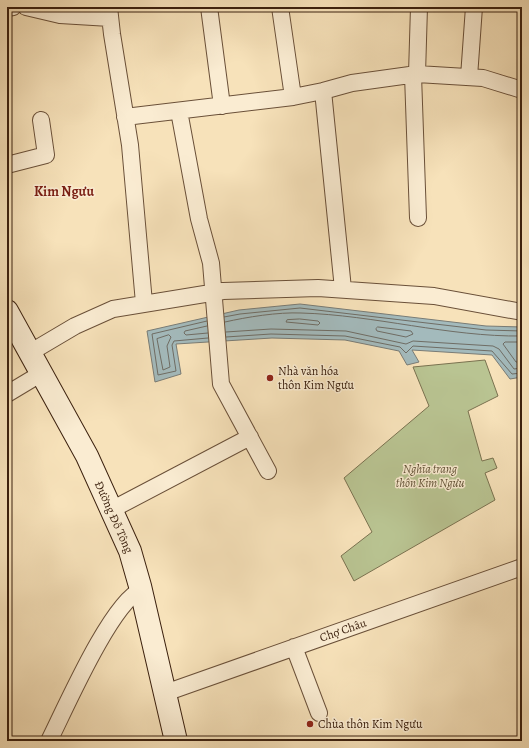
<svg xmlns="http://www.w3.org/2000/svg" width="529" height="748" font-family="Alegreya,serif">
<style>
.green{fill:#b9c492;stroke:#7a7250}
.water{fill:#a3babc;stroke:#797c76}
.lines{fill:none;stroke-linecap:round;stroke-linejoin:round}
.shore{stroke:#6f6d65;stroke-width:1}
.minor-casing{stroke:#6a5039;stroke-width:18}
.secondary-casing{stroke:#3b200e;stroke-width:24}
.minor{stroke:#faecd2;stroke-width:16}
.secondary{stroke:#faecd2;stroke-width:22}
.poi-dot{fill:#8f2418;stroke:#faecd2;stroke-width:1.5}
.labels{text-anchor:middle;stroke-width:3;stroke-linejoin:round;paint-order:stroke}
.poi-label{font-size:12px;fill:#3b200e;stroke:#faecd2;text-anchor:start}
.park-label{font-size:12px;font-style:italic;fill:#615136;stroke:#faecd2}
.street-label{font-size:12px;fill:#3b200e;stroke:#faecd2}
.quarter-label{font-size:14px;font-weight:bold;fill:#7a1f14;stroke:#faecd2}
</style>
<rect width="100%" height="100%" fill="#f7e2ba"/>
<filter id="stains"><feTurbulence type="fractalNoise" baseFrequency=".005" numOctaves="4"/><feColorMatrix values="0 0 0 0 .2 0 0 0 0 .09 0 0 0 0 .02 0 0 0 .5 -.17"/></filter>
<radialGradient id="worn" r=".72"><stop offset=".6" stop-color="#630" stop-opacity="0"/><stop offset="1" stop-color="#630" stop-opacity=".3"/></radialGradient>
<!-- green -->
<path class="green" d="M485 360 498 396 468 411 482 461 493 458 497 468 485 473 495 500 354 581 341 556 372 532 344 478 429 406 413 367Z"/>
<!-- water -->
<path class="water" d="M300 304 486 326 522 327V377L510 379 492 355 412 350 419 362 407 365 399 351 345 340 272 338 176 344 181 374 155 382 147 331 239 310Z"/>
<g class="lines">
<!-- shore -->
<path class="shore" d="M224 317 240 314 300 308 486 330 522 331
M300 319 318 321 320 323 318 325 286 322 287 320Z
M207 321 152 334 158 375 176 371 172 345 174 341 208 338
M225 322C247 317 278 312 301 313 375 315 448 337 522 336
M207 326 185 331 184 333 186 335 208 333
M378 327 411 331 413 334 406 337 377 331 376 329Z
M226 332 271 329 346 331 406 344 413 341 493 346 499 349 514 369 522 368
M169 335 171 337 167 346 170 367 163 370 157 339Z
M226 337 271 334 345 336 400 347 406 353 413 346 492 351 512 374 522 373
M522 342H505L503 344 516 362H522"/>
<!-- minor casing -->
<g class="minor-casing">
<path id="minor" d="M26 7 60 15 110 18
M109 7 112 34 130 145 144 303
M209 7 222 106
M280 7 293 97
M7 8 13 7
M417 74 419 7
M413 75 418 218
M469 77 474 7
M323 91 343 289
M179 111 199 219 211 263 221 384 268 471
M125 117 293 97 323 91 352 83 417 74 483 78 522 90
M7 165 46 155 41 120
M31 352 75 326 113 309 223 291 318 288 434 296 522 312
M7 394 42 373
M111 510 250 437
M294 647 319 713
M165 693 522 567
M49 741C65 709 111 603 141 590"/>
</g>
<!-- secondary casing -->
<g class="secondary-casing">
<path id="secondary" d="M7 311 87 456 130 551 140 586 176 741"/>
</g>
<!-- minor -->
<use href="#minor" class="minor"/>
<!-- secondary -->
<use href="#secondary" class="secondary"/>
</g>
<!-- markers -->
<g class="poi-dot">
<circle cx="270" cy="378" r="4"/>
<circle cx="310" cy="724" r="4"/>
</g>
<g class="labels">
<!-- poi labels -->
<g class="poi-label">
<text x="278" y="375">Nhà văn hóa<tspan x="278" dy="14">thôn Kim Ngưu</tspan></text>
<text x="318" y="728">Chùa thôn Kim Ngưu</text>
</g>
<!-- park labels -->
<g class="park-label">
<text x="430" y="473">Nghĩa trang<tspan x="430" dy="14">thôn Kim Ngưu</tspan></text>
</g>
<!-- street labels -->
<g class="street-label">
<text transform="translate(114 517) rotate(66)" y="4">Đường Đỗ Tông</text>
<text transform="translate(343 630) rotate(-19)" y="4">Chợ Châu</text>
</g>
<!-- quarter labels -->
<g class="quarter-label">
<text x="64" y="196">Kim Ngưu</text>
</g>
</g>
<!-- margin -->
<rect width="529" height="748" fill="none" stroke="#f7e2ba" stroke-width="24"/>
<rect x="8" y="8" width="513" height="732" fill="none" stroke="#3b200e" stroke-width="2"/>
<rect x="12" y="12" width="505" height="724" fill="none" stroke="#3b200e"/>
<rect width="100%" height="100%" filter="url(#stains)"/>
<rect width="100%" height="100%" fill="url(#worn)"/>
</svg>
